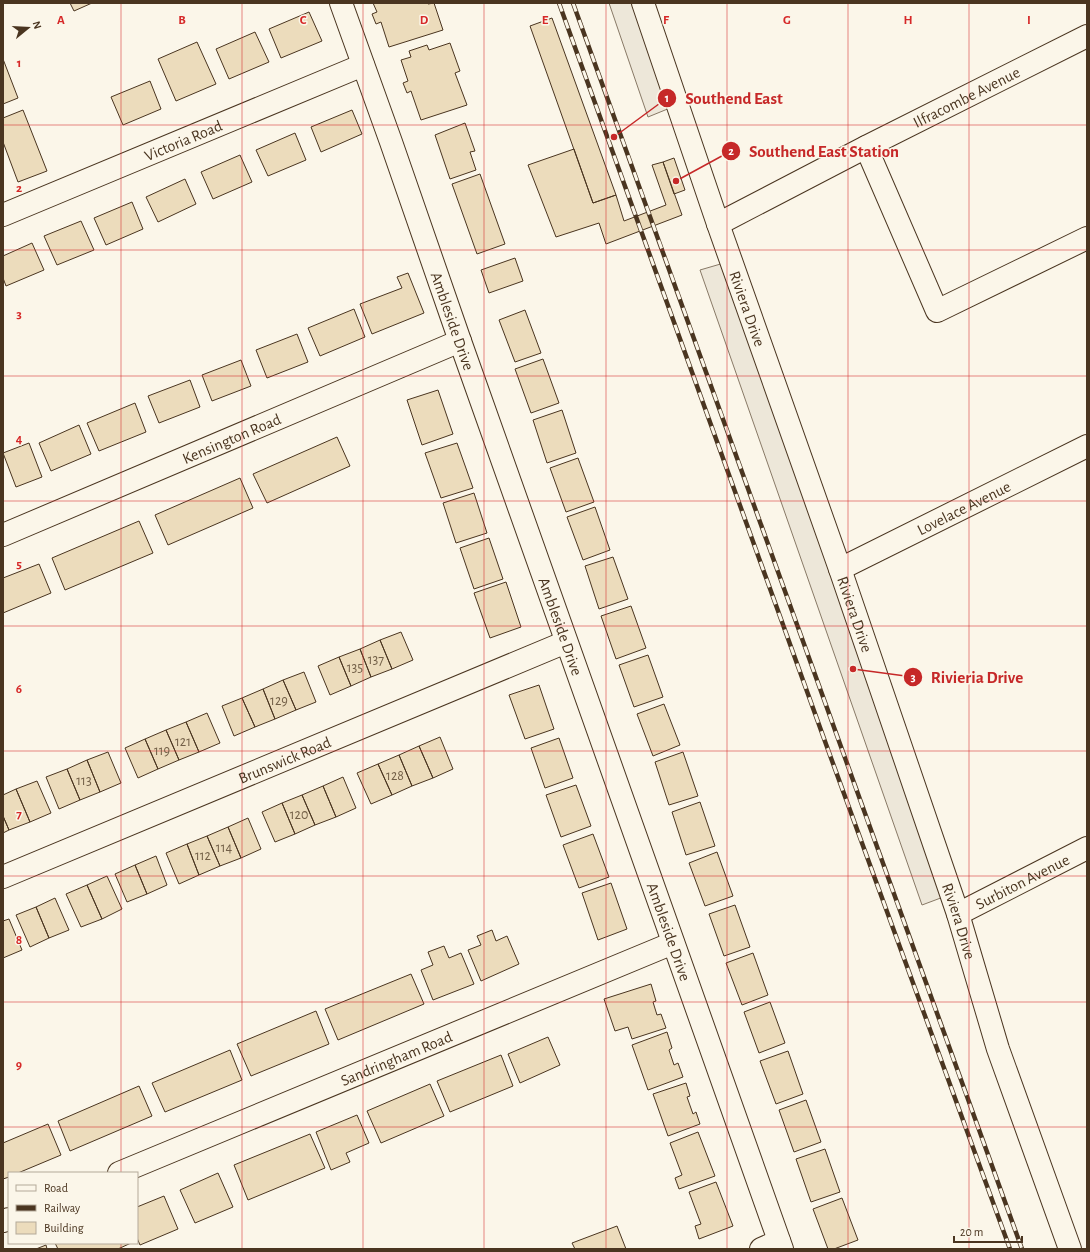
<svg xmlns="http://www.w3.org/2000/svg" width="1090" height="1252" font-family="'Alegreya Sans',sans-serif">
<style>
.parking{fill:#ede7d9;stroke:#887966}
.building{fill:#ecdcbc;stroke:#4a3520}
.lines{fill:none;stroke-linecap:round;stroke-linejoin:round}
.minor-casing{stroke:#4a3520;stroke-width:24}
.minor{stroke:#fbf6e9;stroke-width:22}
.rail-casing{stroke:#4a3520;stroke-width:4.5}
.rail{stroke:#fbf6e9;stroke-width:3;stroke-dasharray:9;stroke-linecap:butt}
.grid{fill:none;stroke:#d62828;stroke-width:1;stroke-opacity:0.55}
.labels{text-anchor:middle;stroke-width:3;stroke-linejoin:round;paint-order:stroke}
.number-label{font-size:14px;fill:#725f47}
.street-label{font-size:16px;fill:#4a3520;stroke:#fbf6e9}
.grid-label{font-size:13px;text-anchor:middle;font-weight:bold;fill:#d62828;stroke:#fbf6e9;stroke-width:3;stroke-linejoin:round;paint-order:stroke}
.leader{fill:none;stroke:#c62828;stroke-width:1.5}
.callout-dot{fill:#c62828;stroke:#fbf6e9;stroke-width:1.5}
.mark-label{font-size:12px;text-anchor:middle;font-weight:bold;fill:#fff}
.callout-label{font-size:17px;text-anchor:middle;font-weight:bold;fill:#c62828;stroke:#fbf6e9;stroke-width:3;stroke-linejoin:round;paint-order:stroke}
</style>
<rect width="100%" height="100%" fill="#fbf6e9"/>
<!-- parking -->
<path class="parking" d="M609 3H633L670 108 648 117Z
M724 263 946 896 922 905 700 270Z"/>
<!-- building -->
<path class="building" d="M70 3H92L74 11Z
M373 3H428V4L434 3 443 30 389 47 381 22 376 24 372 14 377 12Z
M309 12 322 41 281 58 269 29Z
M552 18 616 195 593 203 530 26Z
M255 32 269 62 229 79 216 49Z
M197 42 216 84 176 101 158 59Z
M450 43 460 71 455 73 467 105 421 120 411 91 407 93 403 83 408 81 401 60 411 57 409 51 427 45 429 50Z
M3 59 18 98 3 104Z
M150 81 161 109 123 125 111 97Z
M23 110 47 171 18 182 3 142V118Z
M352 110 362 134 321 152 311 127Z
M465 123 475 151 470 152 476 170 450 179 435 135Z
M295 133 306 160 268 176 256 150Z
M574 149 593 203 616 195 624 221 666 205 652 165 663 162 682 215 606 244 599 223 556 237 528 165Z
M240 155 252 182 213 199 201 172Z
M674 158 685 190 674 194 663 162Z
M480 174 505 244 477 254 452 184Z
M185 179 196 204 158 222 146 197Z
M132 202 143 229 106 245 94 218Z
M81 221 94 250 57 265 44 236Z
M32 243 44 270 6 286 3 278V256Z
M515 258 523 281 489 293 481 270Z
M408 273 424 313 372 334 360 304 402 288 397 277Z
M354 309 365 337 320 356 308 328Z
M525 310 541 353 515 362 499 320Z
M297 334 308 362 267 378 256 350Z
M543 359 559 403 531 413 515 369Z
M241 360 251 386 212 401 202 375Z
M190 380 200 407 159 423 148 396Z
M438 390 453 434 422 445 407 400Z
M135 403 146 432 99 451 87 423Z
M562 410 576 453 547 463 533 420Z
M79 425 91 454 51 471 39 443Z
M337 437 350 466 267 503 253 474Z
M29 443 42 477 16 487 3 453Z
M457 443 473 488 441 498 425 453Z
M578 458 594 502 566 512 550 468Z
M240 478 253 508 168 545 155 515Z
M474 493 487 533 456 543 443 503Z
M595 507 610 550 583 560 567 517Z
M139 521 153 553 65 590 52 558Z
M489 538 503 579 474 589 460 548Z
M613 557 628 599 599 609 585 566Z
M39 564 51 593 3 613V578Z
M506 582 521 627 490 638 474 593Z
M631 606 646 648 616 659 601 616Z
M401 632 413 660 392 669 380 640Z
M380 640 392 669 371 677 360 649Z
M360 649 371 677 351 686 339 657Z
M648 655 663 697 634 707 619 665Z
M339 657 351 686 330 695 318 666Z
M304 672 316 702 296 710 283 680Z
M283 680 296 710 275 719 263 689Z
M539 685 554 729 525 739 509 695Z
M263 689 275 719 255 727 242 698Z
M242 698 255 727 234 736 222 706Z
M664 704 680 745 653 756 637 714Z
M207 713 220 743 199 752 186 722Z
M186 722 199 752 179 760 166 730Z
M166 730 179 760 158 769 145 739Z
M440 737 453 769 433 778 419 746Z
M559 738 573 778 545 788 531 748Z
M145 739 158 769 138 778 125 748Z
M419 746 433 778 412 786 399 755Z
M108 752 121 783 100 792 87 760Z
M683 752 698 796 669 805 655 762Z
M399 755 412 786 392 795 378 764Z
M87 760 100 792 80 800 67 769Z
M378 764 392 795 371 804 357 773Z
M67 769 80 800 59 809 46 777Z
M343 777 356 808 336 817 323 786Z
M37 781 51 813 30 822 16 789Z
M576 785 591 826 561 837 546 795Z
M323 786 336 817 315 825 302 795Z
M16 789 30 822 9 830 3 816V795Z
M302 795 315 825 295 834 282 803Z
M700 802 715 846 686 855 672 812Z
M282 803 295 834 275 842 262 812Z
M3 816 9 830 3 833Z
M248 818 261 849 241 858 228 827Z
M228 827 241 858 220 866 207 836Z
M593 834 609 877 579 888 563 845Z
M207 836 220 866 199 875 187 844Z
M187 844 199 875 179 884 166 853Z
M717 852 733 896 705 906 689 863Z
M156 856 167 885 147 894 135 865Z
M135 865 147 894 127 902 115 874Z
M107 876 122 909 102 919 87 885Z
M611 883 627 929 598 940 582 893Z
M87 885 102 919 81 927 66 894Z
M55 898 69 930 49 938 36 907Z
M735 905 750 947 724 956 709 914Z
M36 907 49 938 30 947 16 915Z
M9 919 22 950 3 958V921Z
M492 930 496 941 507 936 519 964 481 981 468 950 481 945 477 936Z
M444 946 449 958 461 953 474 984 433 1000 421 970 433 965 428 952Z
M753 953 768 995 742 1005 726 963Z
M411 974 424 1004 338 1040 325 1009Z
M651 984 656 1001 653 1002 657 1015 661 1014 666 1028 632 1039 628 1027 615 1031 604 999Z
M770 1002 785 1043 759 1053 744 1012Z
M316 1011 329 1044 251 1076 237 1044Z
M667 1032 672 1048 669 1050 674 1065 678 1063 683 1077 648 1090 632 1045Z
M548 1037 560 1065 520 1083 508 1054Z
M230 1050 242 1080 165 1112 152 1083Z
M788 1051 803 1094 776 1104 760 1061Z
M501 1055 513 1086 450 1112 437 1081Z
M686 1083 690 1096 687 1097 693 1114 696 1112 700 1124 668 1136 653 1094Z
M430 1084 444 1116 381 1143 367 1111Z
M139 1086 152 1116 70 1151 58 1121Z
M806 1100 821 1142 794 1152 779 1110Z
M357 1115 369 1143 346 1153 350 1162 331 1170 316 1132Z
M48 1124 61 1155 18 1173H9V1177L3 1179V1143Z
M698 1132 715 1176 679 1189 675 1178 682 1175 670 1143Z
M310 1134 325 1168 248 1200 234 1165Z
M825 1149 840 1192 811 1202 796 1159Z
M218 1173 233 1207 195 1223 180 1190Z
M716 1182 733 1226 699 1239 695 1226 701 1224 689 1192Z
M164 1196 178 1229 140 1245 137 1238V1207Z
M842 1198 858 1240 834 1249H828L813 1209Z
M617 1226 626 1249H575L572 1243Z
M55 1243H131L118 1249H58Z
M46 1245 47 1249H36Z"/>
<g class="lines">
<!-- minor casing -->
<g class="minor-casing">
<g id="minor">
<path id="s1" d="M341 3 391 142 460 341 782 1249"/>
<path id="s2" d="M643 3 718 224 840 569 958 914 998 1049 1070 1249"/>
<path d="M866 147 937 311 1087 238"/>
<path id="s3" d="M3 215 363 65"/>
<path id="s4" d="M718 224 866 147 1087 36"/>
<path id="s5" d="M3 535 460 341"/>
<path id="s6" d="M840 569 1087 446"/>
<path id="s7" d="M3 877 566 642"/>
<path id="s8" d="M958 914 1087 848"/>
<path id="s9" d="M119 1173 673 943"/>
<path d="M3 1221 9 1219"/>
<path d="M761 1249 779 1241"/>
</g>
</g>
<!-- minor -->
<use href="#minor" class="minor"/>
<!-- rail casing -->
<g class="rail-casing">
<path id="rail" d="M559 3 831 758 1010 1249
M573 3C723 418 872 834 1022 1249"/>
</g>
<!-- rail -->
<use href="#rail" class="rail"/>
</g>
<!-- grid -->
<path class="grid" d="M121 3V1173M242 3V1249M363 3V1249M484 3V1249M606 3V1249M727 3V1249M848 3V1249M969 3V1249M3 125H1087M3 250H1087M3 376H1087M3 501H1087M3 626H1087M3 751H1087M3 876H1087M3 1002H1087M3 1127H1087M121 1243V1249"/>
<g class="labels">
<!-- number labels -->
<g class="number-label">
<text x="376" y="664">137</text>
<text x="355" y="672">135</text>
<text x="279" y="705">129</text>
<text x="183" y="746">121</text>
<text x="162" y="755">119</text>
<text x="395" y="780">128</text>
<text x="84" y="785">113</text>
<text x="299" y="819">120</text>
<text x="224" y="852">114</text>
<text x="203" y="860">112</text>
</g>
<!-- street labels -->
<g class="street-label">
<text dy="6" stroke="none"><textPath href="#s4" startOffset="279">Ilfracombe Avenue</textPath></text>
<text dy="6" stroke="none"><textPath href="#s3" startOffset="195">Victoria Road</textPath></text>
<text dy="6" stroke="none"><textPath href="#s2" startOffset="323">Riviera Drive</textPath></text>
<text dy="6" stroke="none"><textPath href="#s1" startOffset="337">Ambleside Drive</textPath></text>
<text dy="6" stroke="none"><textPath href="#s5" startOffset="248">Kensington Road</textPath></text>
<text dy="6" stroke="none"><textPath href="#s6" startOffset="138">Lovelace Avenue</textPath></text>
<text dy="6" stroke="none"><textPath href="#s2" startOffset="647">Riviera Drive</textPath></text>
<text dy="6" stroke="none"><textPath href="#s1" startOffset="661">Ambleside Drive</textPath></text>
<text dy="6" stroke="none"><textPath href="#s7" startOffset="305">Brunswick Road</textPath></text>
<text dy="6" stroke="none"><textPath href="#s8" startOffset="72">Surbiton Avenue</textPath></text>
<text dy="6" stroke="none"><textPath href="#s2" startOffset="971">Riviera Drive</textPath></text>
<text dy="6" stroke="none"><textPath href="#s1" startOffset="985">Ambleside Drive</textPath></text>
<text dy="6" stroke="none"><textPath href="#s9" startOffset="300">Sandringham Road</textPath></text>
</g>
</g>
<g class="grid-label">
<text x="61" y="24">A</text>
<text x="182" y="24">B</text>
<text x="303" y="24">C</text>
<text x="424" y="24">D</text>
<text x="545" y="24">E</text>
<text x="666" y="24">F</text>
<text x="787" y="24">G</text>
<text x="908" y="24">H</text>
<text x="1029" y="24">I</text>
<text x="19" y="67">1</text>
<text x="19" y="192">2</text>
<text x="19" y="318">3</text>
<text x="19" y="443">4</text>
<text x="19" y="568">5</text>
<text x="19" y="693">6</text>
<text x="19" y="818">7</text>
<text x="19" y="944">8</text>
<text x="19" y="1069">9</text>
</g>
<!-- callouts -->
<path class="leader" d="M614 137L667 98M676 181L731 151M853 669L913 677"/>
<g class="callout-dot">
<circle cx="614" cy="137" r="4"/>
<circle cx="676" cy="181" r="4"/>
<circle cx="853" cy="669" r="4"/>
<circle cx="667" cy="98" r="10"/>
<circle cx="731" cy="151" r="10"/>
<circle cx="913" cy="677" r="10"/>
</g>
<g class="mark-label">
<text x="667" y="102">1</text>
<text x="731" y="155">2</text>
<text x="913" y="681">3</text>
</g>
<g class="callout-label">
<text x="734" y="104">Southend East</text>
<text x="824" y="157">Southend East Station</text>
<text x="977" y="683">Rivieria Drive</text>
</g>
<!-- border -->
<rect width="1090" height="1252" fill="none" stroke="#4a3520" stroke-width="8"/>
<!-- legend -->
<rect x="8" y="1172" width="130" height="72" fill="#fbf6e9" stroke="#b4a999"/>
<rect x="16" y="1185" width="20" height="6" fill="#fbf6e9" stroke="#b4a999"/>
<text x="44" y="1192" font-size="12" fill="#4a3520">Road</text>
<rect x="16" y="1205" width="20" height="6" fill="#4a3520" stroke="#b4a999"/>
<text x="44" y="1212" font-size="12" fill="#4a3520">Railway</text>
<rect x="16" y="1222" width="20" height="12" fill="#ecdcbc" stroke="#b4a999"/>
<text x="44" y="1232" font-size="12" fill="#4a3520">Building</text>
<!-- north arrow -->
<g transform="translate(28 28) rotate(72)" stroke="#fbf6e9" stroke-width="3" paint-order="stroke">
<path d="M0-3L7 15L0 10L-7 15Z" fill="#4a3520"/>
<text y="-6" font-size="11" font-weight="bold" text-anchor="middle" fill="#4a3520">N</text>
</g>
<!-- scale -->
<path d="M954 1236v6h68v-6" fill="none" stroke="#4a3520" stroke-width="2"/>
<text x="960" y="1236" font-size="12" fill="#4a3520" stroke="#fbf6e9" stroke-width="3" paint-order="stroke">20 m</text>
</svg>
